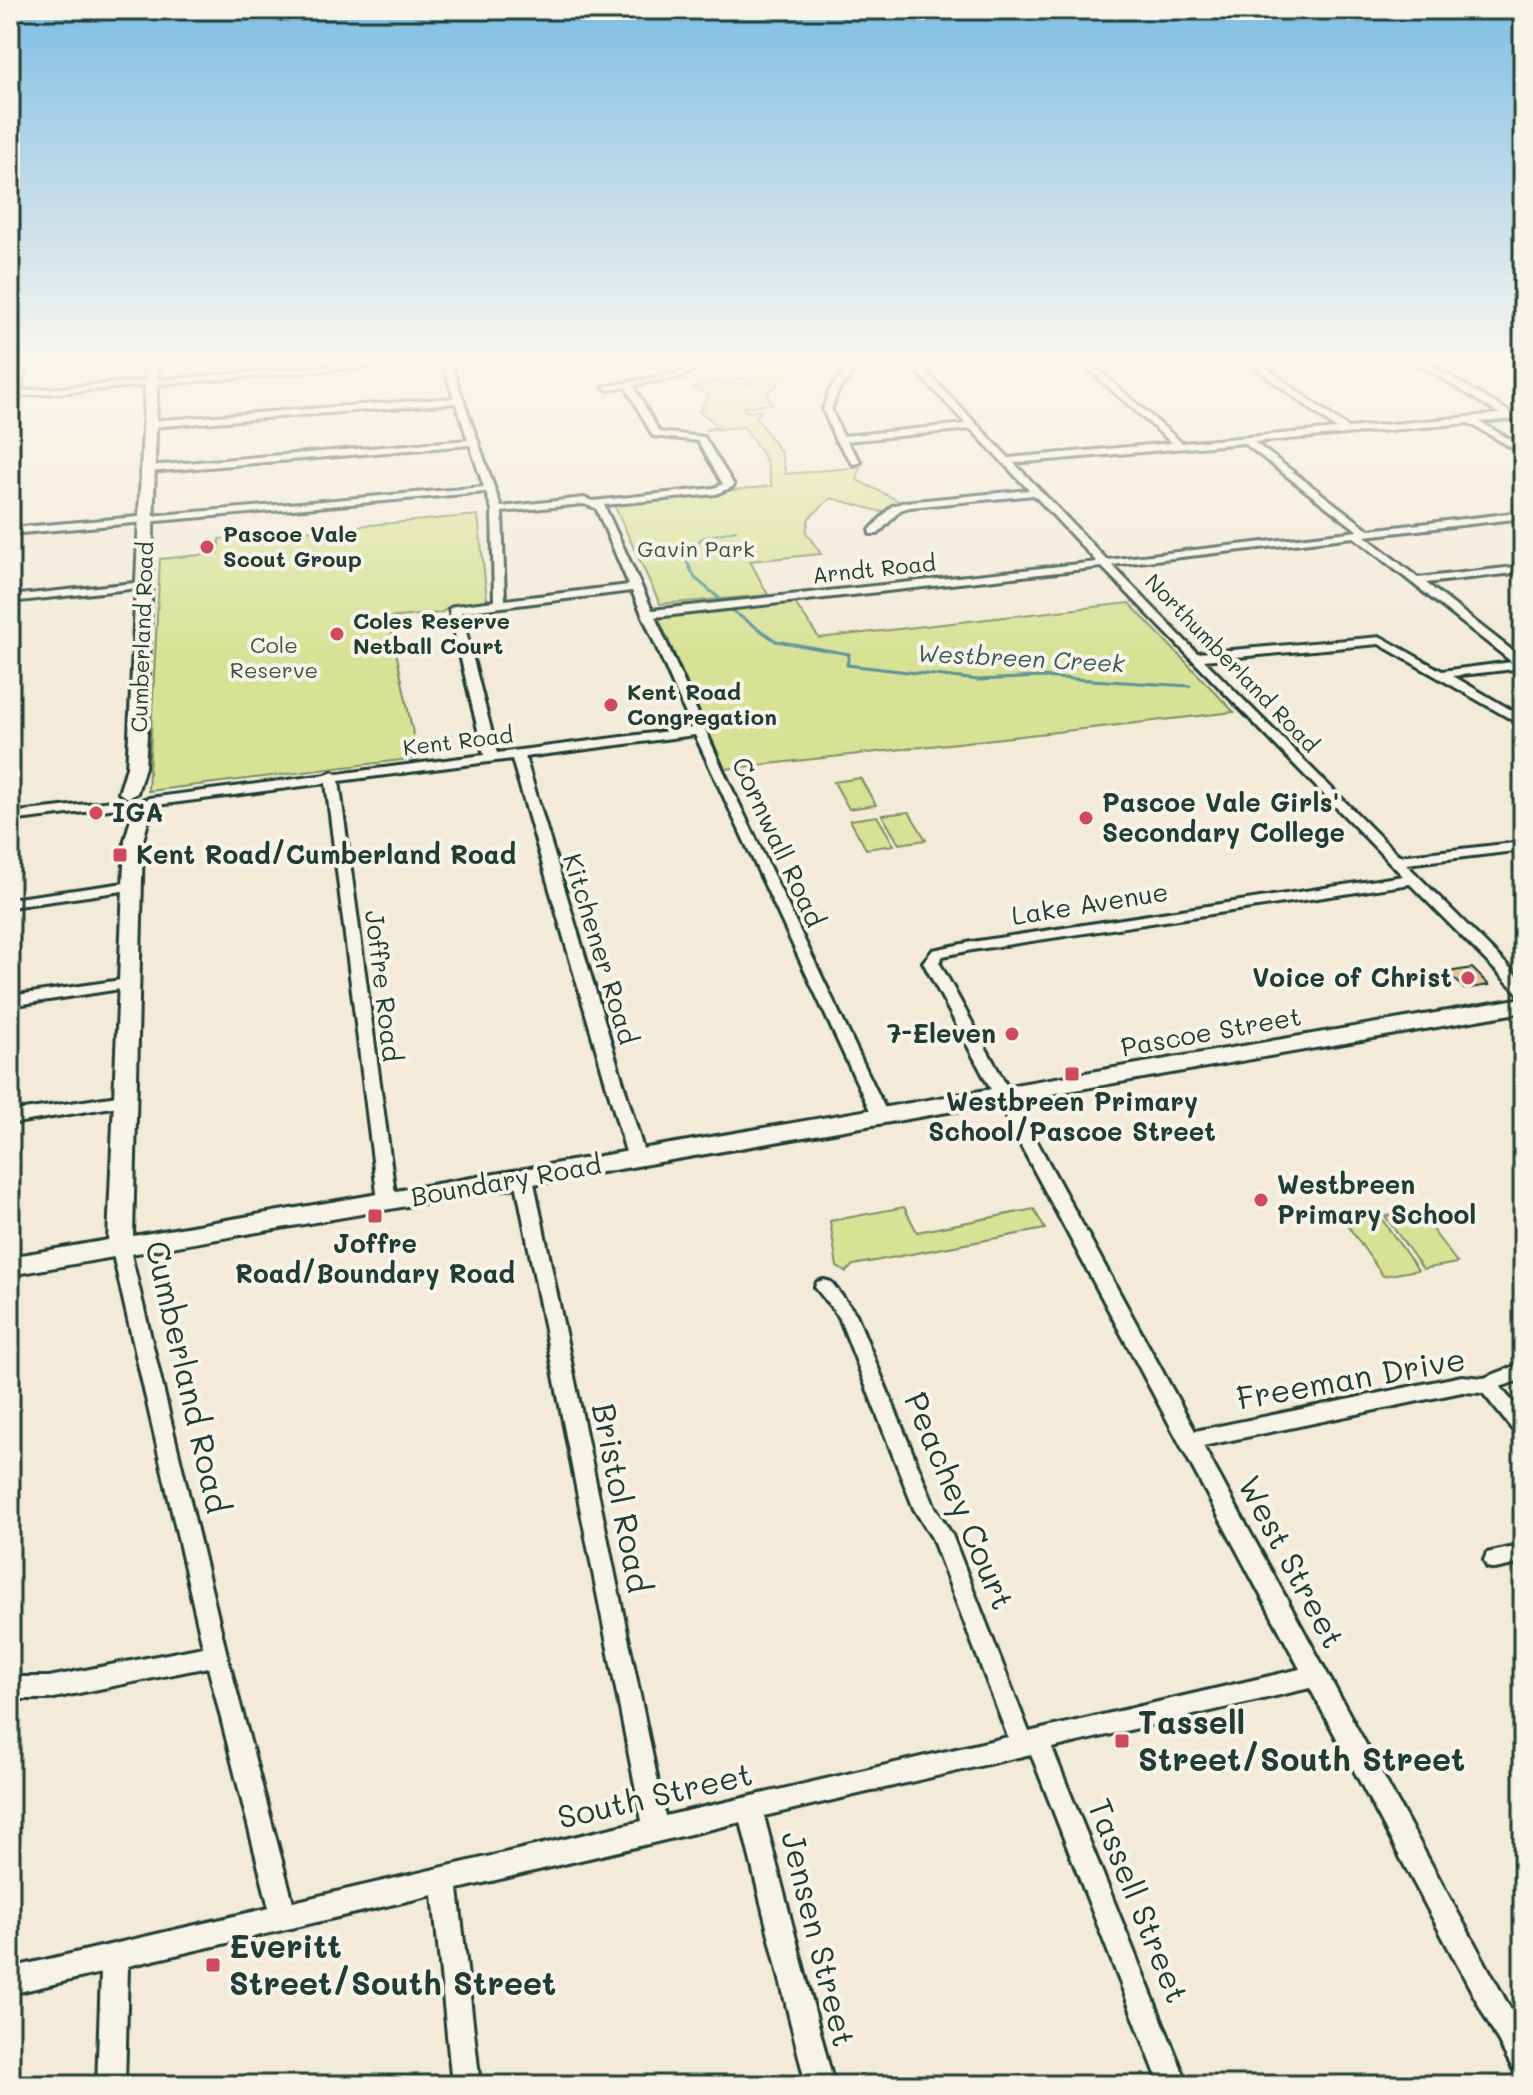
<svg xmlns="http://www.w3.org/2000/svg" width="1533" height="2095" font-family="Mali,sans-serif">
<style>
.green{fill:#d7e295;stroke:#7b9064;stroke-width:2}
.lines{fill:none;stroke-linecap:round;stroke-linejoin:round}
.stream-far1{stroke:#5a939b;stroke-width:2}
.stream{stroke:#5a939b;stroke-width:3}
.building{fill:#e4c497;stroke:#1f3d34;stroke-width:2}
.minor-casing{stroke:#1f3d34;stroke-width:6}
.major-casing{stroke:#1f3d34;stroke-width:6}
.minor{fill:#f7f3e8;fill-rule:evenodd}
.major{fill:#f7f3e8;fill-rule:evenodd}
.poi-dot{fill:#d1495b;stroke:#f7f3e8;stroke-width:3}
.labels{text-anchor:middle;stroke-width:8;stroke-linejoin:round;paint-order:stroke}
.far-poi-label{font-size:22px;font-weight:bold;fill:#1f3d34;stroke:#f7f3e8;text-anchor:start}
.far-park-label{font-size:22px;fill:#3b5643;stroke:#f7f3e8}
.far-street-label{font-size:22px;fill:#1f3d34;stroke:#f7f3e8}
.far-water-label{font-size:24px;font-style:italic;fill:#335a56;stroke:#f7f3e8}
.poi-label{font-size:26px;font-weight:bold;fill:#1f3d34;stroke:#f7f3e8;text-anchor:start}
.street-label{font-size:26px;fill:#1f3d34;stroke:#f7f3e8}
.near-street-label{font-size:32px;fill:#1f3d34;stroke:#f7f3e8}
.near-poi-label{font-size:32px;font-weight:bold;fill:#1f3d34;stroke:#f7f3e8;text-anchor:start}
</style>
<rect width="100%" height="100%" fill="#f3ead8"/>
<filter id="ink" filterUnits="userSpaceOnUse"><feTurbulence type="fractalNoise" baseFrequency=".0125" numOctaves="2"/><feDisplacementMap in="SourceGraphic" scale="16" xChannelSelector="R" yChannelSelector="G"/><feConvolveMatrix kernelMatrix="1 2 1 2 8 2 1 2 1" color-interpolation-filters="sRGB"/></filter>
<g filter="url(#ink)">
<!-- green -->
<path class="green" d="M757 362H802L767 395 773 404 742 407 747 412 761 411 756 417 781 453 786 474 860 467 857 480 899 501 882 512 831 498 809 518 806 532 821 554 750 561 768 595 660 604 613 503 772 486 766 460 744 427 704 430 718 426 699 411 709 395 694 388 711 381 751 384 754 381 736 378Z
M478 515 487 600 456 604 440 613 389 618 418 758 148 791 160 559 219 553V539Z
M795 603 819 638 1129 603 1234 712 725 769 658 617Z
M860 778 876 805 849 809 834 782Z
M909 812 926 840 899 844 882 815Z
M877 816 894 845 866 849 850 820Z
M904 1207 917 1232 1034 1209 1045 1229 853 1265 846 1272 837 1267 830 1221Z
M1418 1211 1456 1261 1457 1263 1423 1269 1385 1216Z
M1380 1217 1381 1218 1418 1270 1383 1276 1346 1223Z"/>
<g class="lines">
<!-- stream-far1 -->
<path class="stream-far1" d="M689 566 684 556 702 538 736 530"/>
<!-- stream -->
<path class="stream" d="M688 564 695 578 720 599
M731 610 776 641 849 654 847 665 978 680 1041 677 1190 686"/>
</g>
<!-- building -->
<path class="building" d="M1472 968 1489 985 1464 989 1448 972Z"/>
<g class="lines">
<!-- minor casing -->
<g class="minor-casing">
<path id="minor" d="M19 362H27L21 391 383 362H425L19 396 14 417 10 420V391Z
M442 362H450L501 507 584 498 593 501 714 488 723 484 698 441 653 436 626 387 608 390 604 387 678 373 694 362H705L683 377 633 385 659 432 704 437 734 485 732 487 716 494 604 505 652 610 1097 562 1034 495 910 507 900 510 878 534H870V530L892 506 905 502 1029 490 971 429 846 441 861 462 853 464 835 439 823 409 830 390 852 362H861L838 391 831 409 843 436 966 424 908 362H917L1009 458 1172 443 1080 362H1089L1182 443 1337 429 1248 362H1258L1348 428 1500 414 1415 362H1426L1511 413 1523 412V418L1480 422 1523 447V454L1469 423 1254 442 1369 530 1523 512V518L1365 536 1418 578 1523 566V572L1426 583 1523 659V668L1453 676 1523 717V726L1379 644 1204 660 1399 856 1523 842V850L1406 864 1523 981V995L1518 993 1410 884 972 950 943 956 939 962 1195 1431 1462 1376 1484 1378 1523 1363V1379L1500 1387 1523 1414V1436L1516 1434 1483 1393 1462 1392 1203 1446 1523 2032V2073L1513 2069 1310 1688 1052 1748 1188 2085H1160L1031 1754 764 1816 834 2085H806L741 1822 458 1889 480 2085H452L433 1895 128 1966 125 2085H97L101 1973 10 1994V1968L269 1908 208 1667 49 1699H10V1677H49L203 1647 111 1246 114 1241H126L129 1246 227 1655 293 1902 642 1821 515 1178 518 1174H530L533 1178 665 1816 1008 1737 932 1538 914 1509 839 1317 815 1287 817 1282 824 1280 831 1282 856 1314 934 1505 952 1535 1029 1732 1300 1669 923 962 933 950 972 942 1403 876 1102 567 655 617 723 770 889 1117 881 1123 873 1117 695 735 525 757 646 1159 643 1163H631L628 1159 512 759 339 781 396 1201 393 1205H381L378 1201 326 783 149 806 142 802 149 798 326 775 332 772 337 774 484 755 449 609 455 606 494 601 492 510 486 492 10 534V528L484 487 470 445 148 472 143 469 148 466 468 440 456 403 150 427 145 424 150 421 454 398ZM1244 443 1358 531 1107 560 1014 463ZM583 504 596 508 629 585 505 600 502 512ZM1354 537 1512 662 1442 671 1381 637 1197 653 1112 565ZM632 591 692 728 497 753 461 612Z
M144 582 149 585 148 587 10 602V596Z
M121 800 126 801V807L10 821V813Z
M132 882 139 886 137 889 10 907V899Z
M128 979 136 984 133 987 10 1006V996Z
M124 1095 132 1100 130 1104 10 1124V1112Z
M1523 1545V1563L1495 1569 1487 1567 1484 1560 1487 1553Z"/>
</g>
<!-- major casing -->
<g class="major-casing">
<path id="major" d="M146 362H158L147 735 145 767 137 793 128 798 119 793 127 767 129 735Z
M144 799 153 804 143 840 133 1236 1523 998V1012L10 1275V1257L108 1240 125 840 135 804Z"/>
</g>
<!-- minor -->
<use href="#minor" class="minor"/>
<!-- major -->
<use href="#major" class="major"/>
</g>
</g>
<!-- sky -->
<linearGradient id="sky" x2="0" y2="1"><stop stop-color="#7fbee5"/><stop offset="0.55" stop-color="#faf6ed"/><stop offset="1" stop-color="#faf6ed" stop-opacity="0"/></linearGradient>
<rect width="1533" height="656" fill="url(#sky)"/>
<!-- markers -->
<g class="poi-dot">
<circle cx="207" cy="547" r="8"/>
<circle cx="337" cy="634" r="8"/>
<circle cx="611" cy="705" r="8"/>
<circle cx="96" cy="813" r="8"/>
<circle cx="1086" cy="818" r="8"/>
<rect x="112" y="847" width="16" height="16" rx="4"/>
<circle cx="1468" cy="978" r="8"/>
<circle cx="1012" cy="1034" r="8"/>
<rect x="1064" y="1066" width="16" height="16" rx="4"/>
<circle cx="1261" cy="1200" r="8"/>
<rect x="367" y="1208" width="16" height="16" rx="4"/>
<rect x="1114" y="1733" width="16" height="16" rx="4"/>
<rect x="205" y="1957" width="16" height="16" rx="4"/>
</g>
<g class="labels">
<!-- far-poi labels -->
<g class="far-poi-label">
<text x="223" y="542">Pascoe Vale<tspan x="223" dy="25">Scout Group</tspan></text>
<text x="353" y="629">Coles Reserve<tspan x="353" dy="25">Netball Court</tspan></text>
<text x="627" y="700">Kent Road<tspan x="627" dy="25">Congregation</tspan></text>
</g>
<!-- far-park labels -->
<g class="far-park-label">
<text x="696" y="557">Gavin Park</text>
<text x="274" y="653">Cole<tspan x="274" dy="25">Reserve</tspan></text>
</g>
<!-- far-street labels -->
<g class="far-street-label">
<text transform="translate(874 569) rotate(-6)" y="8">Arndt Road</text>
<text transform="translate(142 637) rotate(-88)" y="8">Cumberland Road</text>
<text transform="translate(1232 663) rotate(46)" y="8">Northumberland Road</text>
<text transform="translate(458 741) rotate(-7)" y="8">Kent Road</text>
</g>
<!-- far-water labels -->
<g class="far-water-label">
<text transform="translate(1021 659) rotate(3)" y="8">Westbreen Creek</text>
</g>
<!-- poi labels -->
<g class="poi-label">
<text x="1102" y="812">Pascoe Vale Girls'<tspan x="1102" dy="30">Secondary College</tspan></text>
<text x="112" y="822">IGA</text>
<text x="136" y="864">Kent Road/Cumberland Road</text>
<text x="1452" y="987" text-anchor="end">Voice of Christ</text>
<text x="996" y="1043" text-anchor="end">7-Eleven</text>
<text x="1072" y="1111" text-anchor="middle">Westbreen Primary<tspan x="1072" dy="30">School/Pascoe Street</tspan></text>
<text x="1277" y="1194">Westbreen<tspan x="1277" dy="30">Primary School</tspan></text>
<text x="375" y="1253" text-anchor="middle">Joffre<tspan x="375" dy="30">Road/Boundary Road</tspan></text>
</g>
<!-- street labels -->
<g class="street-label">
<text transform="translate(778 842) rotate(65)" y="9">Cornwall Road</text>
<text transform="translate(1090 904) rotate(-9)" y="9">Lake Avenue</text>
<text transform="translate(600 949) rotate(73)" y="9">Kitchener Road</text>
<text transform="translate(383 986) rotate(83)" y="9">Joffre Road</text>
<text transform="translate(1211 1032) rotate(-10)" y="9">Pascoe Street</text>
<text transform="translate(506 1181) rotate(-10)" y="9">Boundary Road</text>
</g>
<!-- near-street labels -->
<g class="near-street-label">
<text transform="translate(187 1377) rotate(77)" y="11">Cumberland Road</text>
<text transform="translate(1351 1379) rotate(-10)" y="11">Freeman Drive</text>
<text transform="translate(621 1498) rotate(79)" y="11">Bristol Road</text>
<text transform="translate(959 1501) rotate(67)" y="11">Peachey Court</text>
<text transform="translate(1291 1562) rotate(62)" y="11">West Street</text>
<text transform="translate(655 1796) rotate(-13)" y="11">South Street</text>
<text transform="translate(1138 1901) rotate(68)" y="11">Tassell Street</text>
<text transform="translate(818 1939) rotate(76)" y="11">Jensen Street</text>
</g>
<!-- near-poi labels -->
<g class="near-poi-label">
<text x="1138" y="1734">Tassell<tspan x="1138" dy="37">Street/South Street</tspan></text>
<text x="229" y="1958">Everitt<tspan x="229" dy="37">Street/South Street</tspan></text>
</g>
</g>
<!-- margin -->
<rect width="1533" height="2095" fill="none" stroke="#f7f3e8" stroke-width="40"/>
<rect x="20" y="20" width="1493" height="2055" fill="none" stroke="#1f3d34" stroke-width="3" filter="url(#ink)"/>
</svg>
